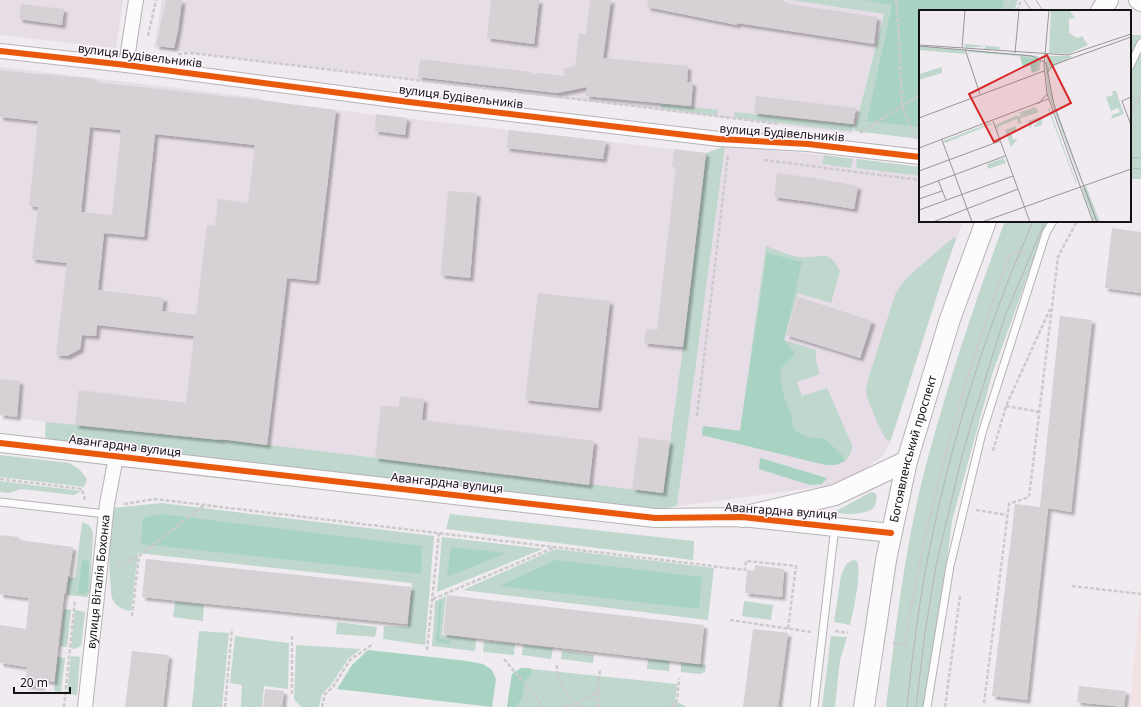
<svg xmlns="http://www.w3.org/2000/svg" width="1141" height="707" font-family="'Noto Sans',sans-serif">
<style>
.built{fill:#e7dde7}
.education{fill:#f3e2e3}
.green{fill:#bfd7cd}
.forest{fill:#a8d3c2}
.building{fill:#d5d1d5;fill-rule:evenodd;filter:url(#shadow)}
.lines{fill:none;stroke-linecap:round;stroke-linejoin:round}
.service-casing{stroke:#b6b2b6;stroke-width:9}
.minor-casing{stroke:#b6b2b6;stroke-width:16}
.tertiary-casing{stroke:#b6b2b6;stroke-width:20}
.secondary-casing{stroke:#b6b2b6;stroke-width:22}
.path{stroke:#cccacc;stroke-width:2.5;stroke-dasharray:4 2;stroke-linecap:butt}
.service{stroke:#fdfcfd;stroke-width:7}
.minor{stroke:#fdfcfd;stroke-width:14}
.tertiary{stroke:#fdfcfd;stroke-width:18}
.secondary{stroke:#fdfcfd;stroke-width:20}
.tram{stroke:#b6b5b6;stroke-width:1}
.cycleway-casing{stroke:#fff6ff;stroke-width:8}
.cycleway{stroke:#e8590c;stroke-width:6}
.labels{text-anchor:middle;stroke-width:3;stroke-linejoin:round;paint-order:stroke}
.street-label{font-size:12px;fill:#151215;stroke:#fff6ff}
.inset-road{fill:none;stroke:#989498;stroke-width:1}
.view{fill:#d62828;fill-opacity:0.15;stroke:#d62828;stroke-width:2}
.inset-edge{fill:none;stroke:#151215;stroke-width:2}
</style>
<defs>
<filter id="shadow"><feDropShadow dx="3.5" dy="3.5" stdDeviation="1" flood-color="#0004"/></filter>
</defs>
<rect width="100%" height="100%" fill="#f0ebf0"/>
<!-- built -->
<path class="built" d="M0 0H123L116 48 0 35Z
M162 0H791L884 14 853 134 154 48Z
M0 67 261 98 260 101 336 110 706 153 683 347 663 493 229 440H221L51 423 0 415Z
M725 146 824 155 920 167V221H963L947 264 891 440 883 456 863 470 827 486 677 506Z"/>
<!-- education -->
<path class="education" d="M1141 585V706L1130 705Z"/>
<!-- green -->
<path class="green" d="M791 0H1018L1014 11H920V139L854 131 884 14Z
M1130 35H1141V179H1130Z
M661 104 718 110 717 116 660 108Z
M735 112 854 125 852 131H846L740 118 734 117Z
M725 146 677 506 656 510 52 440 46 438 45 434 46 422 221 440H229L663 493 683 347 706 153Z
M824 155 853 159 851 168 822 164Z
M857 159 920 167V176L856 168Z
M1005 221H1053L1045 227 992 375 952 521 928 707H886C896 626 905 544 926 465 948 383 975 301 1005 221Z
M954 237 956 239 947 264 891 440 889 441 885 438 877 422 867 397 866 390 869 376 895 295 900 286 912 273Z
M766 246C775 249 792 257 801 257 821 259 828 247 840 271L831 303 798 293 784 340 816 350V361L820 374 797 382 802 396 827 388 852 445C852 461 841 464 826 465L702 435 703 426 740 431Z
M0 455 69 463 79 469 87 479 84 487 0 477Z
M0 481 81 491 74 495 21 489 9 493 0 492Z
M871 492 875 493 877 498C876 500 876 505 874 507 870 514 842 516 836 512L838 510Z
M161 503 434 536 425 645 383 639 384 626 408 627 412 583 138 553 131 611C124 610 116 607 113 600 111 597 111 592 111 588 108 561 110 534 113 508Z
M450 514 694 541 693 560 446 529Z
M82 522 89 525 93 532 90 592 87 597 67 595 68 578H75Z
M442 537 543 549 437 592Z
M555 549 714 568 708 620 463 590Z
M853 560 857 561C862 572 853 613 850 625L834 622 841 576 846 564Z
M446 596 442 635 476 639 475 651 432 646 435 601Z
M744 601 773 605 771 620 742 616Z
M175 602 204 605 203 621 173 617Z
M64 609 71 610 67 647 60 646Z
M75 610 85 612 81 646 75 649 71 648Z
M337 622 377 627 375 637 336 634Z
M199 631 229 633 222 707H192Z
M235 636 289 643 288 689 264 686 262 707H241L242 685 230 683Z
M831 636 847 637 840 660 835 707H822Z
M484 641 515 644 514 655 483 652Z
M296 645 361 649 348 659 331 685 322 694 319 707H301L294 699Z
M523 645 553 648 551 659 522 655Z
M562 651 594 655 593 663 561 659Z
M71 656 80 657 77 695 67 694Z
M58 657 65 658 61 692 54 691Z
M648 659 670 661 669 671 647 669Z
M681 663 706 665 705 672 700 674 681 672Z
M521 668 677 684 675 701 687 707H507L512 674Z"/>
<!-- forest -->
<path class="forest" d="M865 0H1003L1004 1 1001 11H920V127L867 121 892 5Z
M767 253 802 262 784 340 795 354 781 368V384L784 397 790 412 794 430 808 437 825 439 843 456 845 461 836 465H826L702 435 703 426 740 431Z
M760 458 827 478 822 484 810 485 759 469Z
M160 514 422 546 421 574 141 544 143 518Z
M451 547 506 553 447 577Z
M82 560 89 561 88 591 85 594H78Z
M555 560 702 577 699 609 500 586Z
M442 601 439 638 450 641 451 644 436 642 439 603Z
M368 650 467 661 483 664 492 670 496 679 492 707 337 689 352 665Z
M521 668H531L532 673 525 682 522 699 515 707H507L512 674Z"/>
<!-- building -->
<path class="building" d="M166 0H182L178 30 174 48 156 46Z
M491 0H539L534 44 487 38Z
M590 0H611L603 58 688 66 687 82H693L691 106 586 96 587 87 557 93 418 77 420 59 531 72V75L540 73 564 76 563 69 575 66 579 33 586 34Z
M648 0H783V3L877 17 874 44 737 23V25L647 7Z
M21 4 64 9 62 25 19 19Z
M0 70 43 75V74L95 79V82L260 100 336 110 316 281 287 278 267 445 221 439V440L75 425 79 390 186 403 194 336 97 325 96 336 82 335 80 349 67 356 56 355 67 263 32 259 38 207 29 206 38 121 0 117ZM90 127 121 130 112 215 81 212ZM155 134 255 145 248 203 218 199 215 226 207 225 196 315 162 311 164 298 98 290 104 233 144 237Z
M756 96 856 108 853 124 754 113Z
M376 114 407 118 405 135 375 131Z
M509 130 606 141 603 159 506 148Z
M674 149 706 153 683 347 644 343 646 329 657 330 676 167 672 166Z
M777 173 814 178 858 186 854 209 812 202 774 197Z
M448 191 477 193 470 278 441 275Z
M1112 228 1141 232V293L1105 288Z
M538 293 610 301 598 408 525 400Z
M798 297 872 321 860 358 786 335Z
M1060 316 1092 320 1071 512 1048 508 1027 700 992 696 1015 504 1040 507Z
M0 379 20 381 17 417 0 415Z
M400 396 424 399 422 420 594 441 589 485 375 458 381 405 399 407Z
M639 437 670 441 663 493 632 489Z
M1 535 19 537V540L73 547 69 576H68L65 594H64L54 682 42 680 41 687 25 685 27 667 0 663V625L26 629 29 598 0 594V536H1Z
M146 559 411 587 407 624 142 597Z
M755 565 784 569 782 597 745 593 747 570 754 571Z
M447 595 704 625 700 664 443 634Z
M753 629 788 633 778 707H743Z
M132 651 169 655 163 707H125Z
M1079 686 1126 691 1124 707 1077 702Z
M265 689 284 691 282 707H263Z"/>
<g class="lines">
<!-- service casing -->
<g class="service-casing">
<path id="service" d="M1130 66 1141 43
M0 502 106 514
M814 707 835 526
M927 707 950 566 982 433 1039 255 1046 233 1053 221"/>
</g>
<!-- minor casing -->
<g class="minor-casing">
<g id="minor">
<path d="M0 51 126 65 409 102 719 139 808 144 920 157"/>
<path d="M126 65 136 0"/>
<path id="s1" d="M85 707 107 504 116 457"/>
</g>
</g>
<!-- tertiary casing -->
<g class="tertiary-casing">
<path id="tertiary" d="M1138 0 1141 2
M0 443 655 518 742 517 891 533"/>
</g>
<!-- secondary casing -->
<g class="secondary-casing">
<g id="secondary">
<path d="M1101 11 1108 0"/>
<path d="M742 517 835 495 907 461"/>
<path id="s2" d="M864 707 886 560 907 461 950 319 986 221"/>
</g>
</g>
<!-- path -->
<path class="path" d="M896 0 898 19 902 106 917 141
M1017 11 1021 0
M148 36 156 0
M178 54 192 53C387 77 583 99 779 124
M1130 116 1141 93
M860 133 902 106 920 95
M764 160 920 180
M1006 406 1040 412
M697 416 728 155
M993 451 1006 406 1050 309
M0 479 82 489 85 500
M124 504 155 499 745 570 746 561 796 566 788 629
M976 510 1007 515
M117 566 139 556 204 505
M1072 586 1141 594
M433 599 553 548
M132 616 139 556
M730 620 811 632
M835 631 848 633
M893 643 905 645C926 510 963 379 1011 252L1026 253
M427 650 439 533
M504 659 544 707
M557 665C556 684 567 694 581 707
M598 692V707
M292 694V635
M984 703 1009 504 1029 497 1058 257 1077 221
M64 707 75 600
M225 707 232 629
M322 707 325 694 333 687 350 660 373 644
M565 707 577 703 598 692 600 669
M671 707 677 700 679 678
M945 707 960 596"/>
<!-- service -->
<use href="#service" class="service"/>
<!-- minor -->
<use href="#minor" class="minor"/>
<!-- tertiary -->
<use href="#tertiary" class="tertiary"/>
<!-- secondary -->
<use href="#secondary" class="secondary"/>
<!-- tram -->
<path class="tram" d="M1024 0 1032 11
M1036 0 1043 11
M1130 158H1141
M1130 168 1141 169
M907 707C913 650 920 593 932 537 948 461 969 386 996 313 1007 282 1020 252 1033 221
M916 707 925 633 936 566 961 460 972 421 1005 316 1045 221"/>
<!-- cycleway casing -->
<g class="cycleway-casing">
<path id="cycleway" d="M0 51 126 65 409 102 719 139 808 144 920 157
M0 443 655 518 742 517 891 533"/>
</g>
<!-- cycleway -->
<use href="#cycleway" class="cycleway"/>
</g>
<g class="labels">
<!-- street labels -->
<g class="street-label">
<text transform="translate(140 56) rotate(7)" y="4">вулиця Будівельників</text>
<text transform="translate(461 97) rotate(7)" y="4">вулиця Будівельників</text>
<text transform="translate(782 133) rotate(4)" y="4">вулиця Будівельників</text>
<text transform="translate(125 446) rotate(7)" y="4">Авангардна вулиця</text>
<text dy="4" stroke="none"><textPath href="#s2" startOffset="263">Богоявленський проспект</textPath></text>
<text transform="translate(447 483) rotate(6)" y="4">Авангардна вулиця</text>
<text transform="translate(781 511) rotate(4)" y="4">Авангардна вулиця</text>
<text dy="4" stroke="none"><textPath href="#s1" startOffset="126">вулиця Віталія Бохонка</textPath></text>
</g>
</g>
<!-- overview -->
<g transform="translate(919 10)">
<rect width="212" height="212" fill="#f0ebf0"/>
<path d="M132 0H150L156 8 150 9V23L158 28 163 26 169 35 149 44 130 43ZM45 34 81 37 80 40 66 39V36L47 38ZM0 36 45 40 47 44 0 40ZM48 40 98 44 99 46 49 42 51 49ZM100 44 119 46 122 51 121 60 104 67 113 63 111 55 104 57ZM132 46H154L132 58 129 63 133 86 163 175 129 84 126 56 128 48ZM23 57V63L0 70V64ZM193 81H197L205 104 192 109 193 105 201 102 199 98 192 101 187 87 194 85ZM116 97 120 102 102 108V112H105L99 114 98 109 79 117V121L76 115 98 105 99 107 103 104 99 103ZM130 98 158 174H157L129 99ZM120 107 123 108V115L116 117 115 115 121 111 113 114 111 119 109 111ZM73 114 26 133 24 131 71 113ZM97 116V122H92L94 130 99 128 92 137 86 120ZM85 148 87 153 69 159 68 154ZM167 176 181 212H175L163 178Z" fill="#bfd7cd"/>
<path d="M102 47 119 49 118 61 113 62 111 54 104 56Z" fill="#a8d3c2"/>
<path class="inset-road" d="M130 0 125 56 128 84 174 212M0 35 149 45 212 24M0 36 113 46 127 53 135 95 178 212M43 38 46 0M46 39 61 84M96 43 100 0M128 63 134 55 212 27M212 87 203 91 212 115M119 94 128 84M0 108 125 61M74 111 111 212M23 130 53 212M0 138 129 89M0 161 81 131M19 170 27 190M0 178 86 146M0 189 23 181M0 200 94 166M14 212 99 179M63 212 212 159"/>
<path class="view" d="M128 45 152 93 75 132 50 84Z"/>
<rect width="212" height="212" class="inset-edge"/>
</g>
<!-- scale -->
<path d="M14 687v6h56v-6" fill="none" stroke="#151215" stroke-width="2"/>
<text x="20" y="687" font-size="12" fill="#151215" stroke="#fff6ff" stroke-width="3" paint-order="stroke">20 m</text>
</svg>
